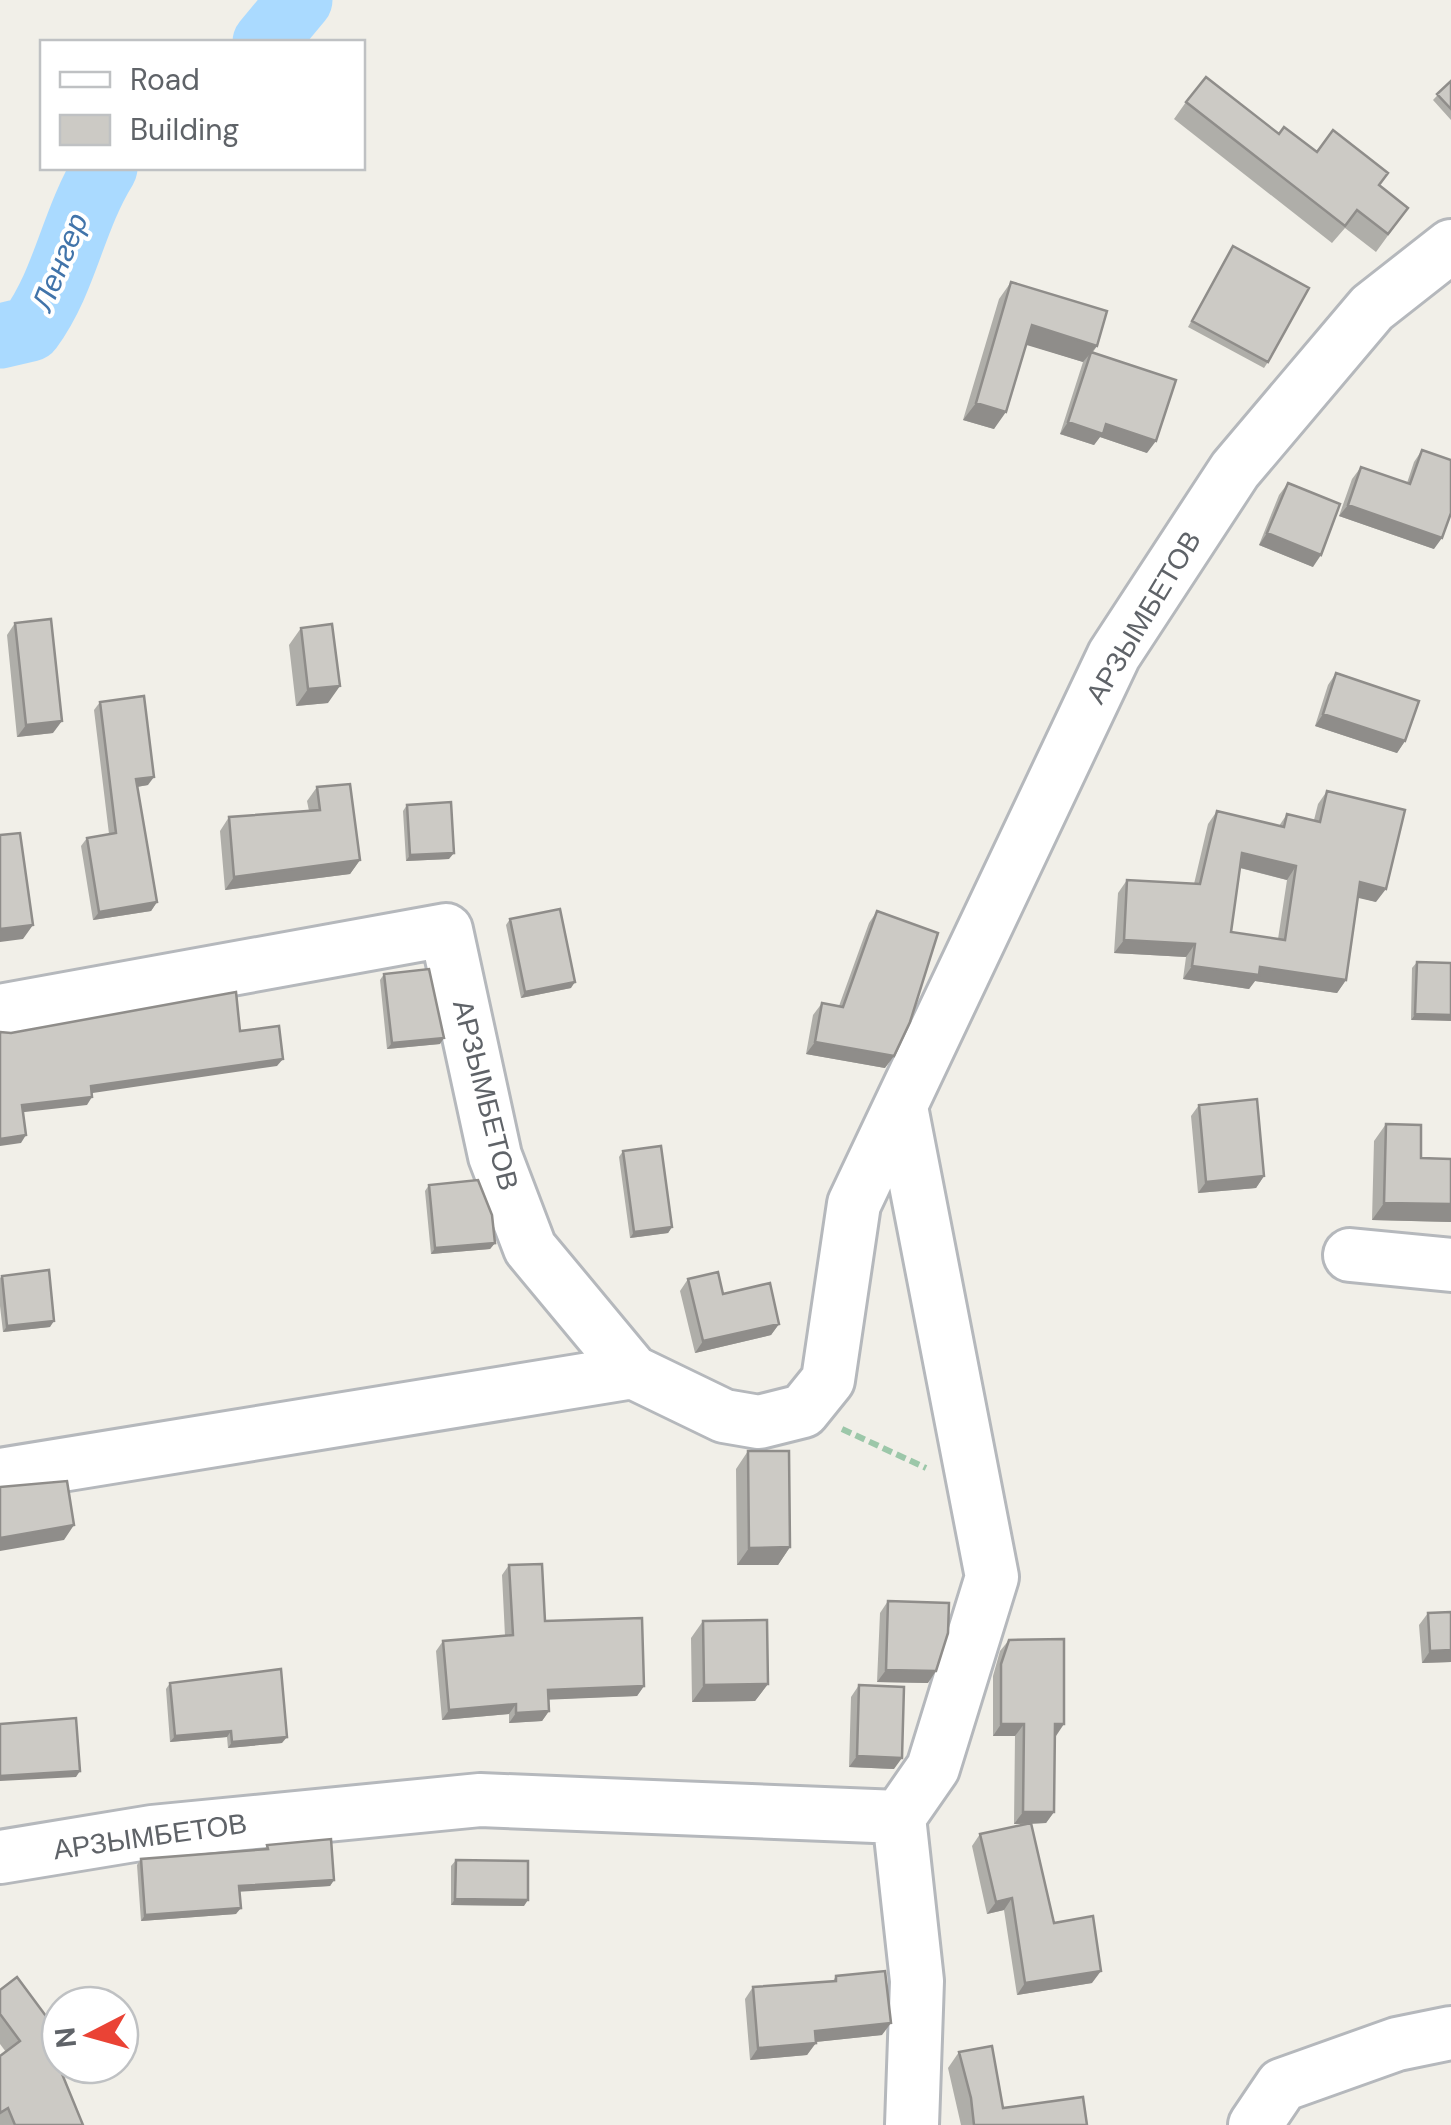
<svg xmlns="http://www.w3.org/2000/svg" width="1451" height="2125" font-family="'DM Sans',sans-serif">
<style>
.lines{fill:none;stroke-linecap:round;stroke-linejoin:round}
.river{stroke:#aadaff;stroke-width:65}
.minor-casing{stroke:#b5b8bc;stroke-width:58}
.path{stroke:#9cc7a9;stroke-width:6;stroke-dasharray:10 5;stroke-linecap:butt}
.minor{stroke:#fff;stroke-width:52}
.wall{fill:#afaea9;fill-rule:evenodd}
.shaded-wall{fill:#8f8d8a}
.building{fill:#cccac5;stroke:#8f8d8a;stroke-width:2.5;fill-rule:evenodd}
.labels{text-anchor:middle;stroke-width:8;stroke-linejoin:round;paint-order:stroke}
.street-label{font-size:28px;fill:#5f6368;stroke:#fff}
.water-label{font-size:30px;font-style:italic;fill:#4174aa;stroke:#fff}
</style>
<rect width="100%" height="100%" fill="#f1efe8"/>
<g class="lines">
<!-- river -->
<path class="river" d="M265 42 300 0
M0 336 30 329C66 280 72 221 105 168"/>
<!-- minor casing -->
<g class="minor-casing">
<path id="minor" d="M0 1011 446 930 495 1156 530 1248 633 1372 724 1416 759 1422 803 1411 828 1380 854 1204 1114 655 1235 470 1372 308 1451 246
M901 1107 992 1577 933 1768 899 1817 917 1981 912 2125
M1350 1255 1451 1265
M0 1475 633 1372
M0 1857 152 1832 480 1800 899 1817
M1255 2125 1282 2085 1397 2044 1451 2033"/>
</g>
<!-- path -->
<path class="path" d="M842 1429 926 1468"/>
<!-- minor -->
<use href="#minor" class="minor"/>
</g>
<!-- wall -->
<path class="wall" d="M1451 81V120L1433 100Z
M1186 102 1279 134 1317 152 1379 186 1408 208 1376 252 1345 228 1332 243 1174 119Z
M1233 246 1268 362 1264 368 1188 327Z
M1011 282 1097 346 1093 352 1147 453 1100 437 1094 445 1060 434 1083 362 1026 344 994 429 963 420 999 299Z
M1422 450 1434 549 1339 516 1352 479 1361 467 1407 483 1414 462Z
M1288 483 1313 567 1259 545 1279 495Z
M15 623 53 733 17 737 7 635Z
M301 628 328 703 296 706 289 645Z
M1336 673 1405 741 1397 753 1315 726 1328 685Z
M100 702 148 785 137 787 157 902 151 911 93 920 81 846 87 838 109 834 94 710Z
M317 787 360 860 350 874 225 890 220 831 229 817 309 811 307 801Z
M1327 791 1376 902 1358 897 1346 980 1337 993 1255 981 1249 989 1183 979 1186 957 1114 953 1118 893 1127 880 1194 884 1208 824 1217 811 1279 826 1287 814 1314 820 1318 804ZM1240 868 1287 880 1278 939 1231 932Z
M407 805 449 859 406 861 403 811Z
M877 911 885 1068 806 1054 813 1015 822 1003 839 1006 869 923Z
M510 919 571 988 521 998 506 925Z
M1417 962 1451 963 1411 1020 1412 968Z
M384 974 440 1044 387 1049 380 980Z
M1199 1105 1264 1176 1256 1188 1198 1193 1191 1116Z
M1386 1124 1421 1158 1451 1159V1222L1372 1220 1374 1141Z
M623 1151 672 1227 668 1233 630 1238 619 1157Z
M429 1185 495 1243 490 1249 431 1254 425 1191Z
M2 1276 50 1327 3 1332 0 1306V1278Z
M688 1279 723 1294 779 1324 771 1335 695 1353 680 1291Z
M748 1451 790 1547 778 1565H737L736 1469Z
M509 1565 545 1621 644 1686 637 1696 549 1699V1711L542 1721 509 1723V1714L442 1720 436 1651 443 1641 505 1636 502 1575Z
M888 1601 928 1683 877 1682 880 1613Z
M1428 1613 1451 1662 1422 1663 1419 1625Z
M703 1621 768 1684 755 1701 692 1702 691 1638Z
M1009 1640 1055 1736 1054 1812 1046 1823 1031 1824 1054 1923 1092 1983 1017 1995 1004 1910 987 1914 972 1846 980 1834 1027 1824H1014L1015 1736H993V1676L1000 1651Z
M170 1683 282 1743 228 1748 227 1737 170 1742 166 1689Z
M859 1685 894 1769 849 1767 851 1697Z
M267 1845 334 1880 330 1886 240 1891 236 1914 141 1921 137 1865 141 1859 264 1850Z
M456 1860 524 1906 451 1905V1866Z
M836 1976 882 2035 815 2042 807 2055 750 2060 745 1999 753 1987 833 1981Z
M0 1990 60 2065H70L62 2075 83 2125H0V2056L6 2052 0 2044Z
M959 2052 1003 2108 1087 2125H961L948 2068Z"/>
<!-- shaded-wall -->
<path class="shaded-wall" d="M1032 325 1097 346 1083 362 1020 343Z
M976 403 1006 412 994 429 963 420Z
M1068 422 1106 424 1156 441 1147 453 1100 437 1094 445 1060 434Z
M1348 505 1442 538 1434 549 1339 516Z
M1267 533 1321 555 1313 567 1259 545Z
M340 686 328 703 296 706 308 689Z
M1323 714 1405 741 1397 753 1315 726Z
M62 721 53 733 17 737 26 725Z
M154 777 148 785 130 788 136 779Z
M454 853 449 859 406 861 410 855Z
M1242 853 1296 866 1287 880 1233 866Z
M360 860 350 874 225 890 234 877Z
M1360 882 1386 889 1376 902 1350 896Z
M157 902 151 911 93 920 99 912Z
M33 925 23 939 0 942V929Z
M1124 940 1195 944 1186 957 1114 953Z
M1192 966 1260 967 1346 980 1337 993 1255 981 1249 989 1183 979Z
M575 982 571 988 521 998 525 992Z
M1415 1014 1451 1015V1021L1411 1020Z
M444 1038 440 1044 387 1049 392 1043Z
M815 1042 894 1056 885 1068 806 1054Z
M283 1059 277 1066 86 1094 91 1086Z
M92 1097 87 1105 16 1113 22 1105Z
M26 1135 21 1143 0 1146V1139Z
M1264 1176 1256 1188 1198 1193 1206 1182Z
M1384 1203 1451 1204V1222L1372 1220Z
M672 1227 668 1233 630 1238 634 1232Z
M495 1243 490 1249 431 1254 435 1248Z
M54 1321 50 1327 3 1332 7 1326Z
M779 1324 771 1335 695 1353 703 1341Z
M74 1525 64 1540 0 1551V1538Z
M790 1547 778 1565H737L749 1548Z
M1451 1650V1662L1422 1663 1430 1651Z
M886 1670 936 1671 928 1683 877 1682Z
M768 1684 755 1701 692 1702 704 1685Z
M644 1686 637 1696 541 1700 548 1690Z
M516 1704 509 1714 442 1720 449 1710Z
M549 1711 542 1721 509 1723 516 1713Z
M1001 1724H1024L1015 1736H993Z
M1055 1724H1064L1056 1736Z
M231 1731 227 1737 170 1742 175 1736Z
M287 1737 282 1743 228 1748 232 1742Z
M857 1756 902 1758 894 1769 849 1767Z
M80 1771 76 1777 0 1781V1776Z
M1023 1812H1054L1046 1823 1014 1824Z
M334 1880 330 1886 235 1892 239 1886Z
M1012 1898 1004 1910 987 1914 996 1902Z
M455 1899 528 1900 524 1906 451 1905Z
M241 1908 236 1914 141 1921 145 1915Z
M1101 1971 1092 1983 1017 1995 1025 1983Z
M891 2023 882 2035 806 2043 815 2031Z
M816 2043 807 2055 750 2060 758 2048Z
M65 2065H70L65 2072 49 2084 60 2069Z"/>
<!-- building -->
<path class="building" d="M1206 77 1279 134 1284 127 1317 152 1333 130 1388 173 1379 185 1408 208 1388 234 1357 210 1345 226 1186 102Z
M1451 81V109L1437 94Z
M1233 246 1309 288 1268 362 1192 321Z
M1011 282 1107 311 1097 346 1032 325 1006 412 976 403Z
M1091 352 1176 380 1156 441 1106 424 1103 434 1068 422Z
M1422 450 1451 460V513L1442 538 1348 505 1361 467 1410 484Z
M1288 483 1340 504 1321 555 1267 533Z
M51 619 62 721 26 725 15 623Z
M332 624 340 686 308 689 301 628Z
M1336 673 1419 701 1405 741 1323 714Z
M144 696 154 777 136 779 157 902 99 912 87 838 116 833 100 702Z
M350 784 360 860 234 877 229 817 320 810 317 787Z
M1327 791 1405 810 1386 889 1360 882 1346 980 1260 967 1259 975 1192 966 1195 944 1124 940 1127 880 1200 884 1217 811 1284 827 1287 814 1320 822ZM1242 853 1296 866 1285 940 1231 932Z
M451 802 454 853 410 855 407 805Z
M20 833 33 925 0 929V835Z
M560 909 575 982 525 992 510 919Z
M877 911 938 933 910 1022 894 1056 815 1042 822 1003 843 1007Z
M1417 962 1451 963V1015L1415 1014Z
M429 969 444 1038 392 1043 384 974Z
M236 992 240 1031 279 1026 283 1059 91 1086 92 1097 22 1105 26 1135 0 1139V1032L11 1033Z
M1257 1099 1264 1176 1206 1182 1199 1105Z
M1386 1124 1421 1125V1158L1451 1159V1204L1384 1203Z
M661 1146 672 1227 634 1232 623 1151Z
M478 1180 492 1215 495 1243 435 1248 429 1185Z
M49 1270 54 1321 7 1326 2 1276Z
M718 1272 723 1294 770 1283 779 1324 703 1341 688 1279Z
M748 1451H789L790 1547 749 1548Z
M67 1481 74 1525 0 1538V1487Z
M542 1564 545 1621 642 1618 644 1686 548 1690 549 1711 516 1713V1704L449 1710 443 1641 513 1635 509 1565Z
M888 1601 949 1603 948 1633 936 1671 886 1670Z
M1451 1612V1650L1430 1651 1428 1613Z
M767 1620 768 1684 704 1685 703 1621Z
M1064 1639V1724H1055L1054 1812H1023L1024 1724H1001V1664L1009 1640Z
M281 1669 287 1737 232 1742 231 1731 175 1736 170 1683Z
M859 1685 904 1687 902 1758 857 1756Z
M76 1718 80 1771 0 1776V1724Z
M1031 1823 1054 1923 1093 1916 1101 1971 1025 1983 1012 1898 996 1902 980 1834Z
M331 1839 334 1880 239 1886 241 1908 145 1915 141 1859 268 1849 267 1845Z
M456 1860 528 1861V1900L455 1899Z
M885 1971 891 2023 815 2031 816 2043 758 2048 753 1987 836 1981V1976Z
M17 1977 60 2035V2065H65L60 2069 83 2125H15L8 2108 0 2113V2056L20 2041 0 2014V1990Z
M992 2046 1003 2108 1083 2097 1087 2125H974L971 2098 959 2052Z"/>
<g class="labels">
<!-- street labels -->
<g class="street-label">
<text transform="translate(1143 617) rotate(-59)" y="10">АРЗЫМБЕТОВ</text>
<text transform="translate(486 1095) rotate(76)" y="10">АРЗЫМБЕТОВ</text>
<text transform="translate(150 1836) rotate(-8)" y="10">АРЗЫМБЕТОВ</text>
</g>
<!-- water labels -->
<g class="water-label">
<text transform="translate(60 262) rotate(-68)" y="10">Ленгер</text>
</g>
</g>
<!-- legend -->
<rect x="40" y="40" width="325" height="130" fill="#ffffff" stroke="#bfc1c3" stroke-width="2.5"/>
<rect x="60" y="72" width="50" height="15" fill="#ffffff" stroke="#bfc1c3" stroke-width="2.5"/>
<text x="130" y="90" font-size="30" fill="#5f6368">Road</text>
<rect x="60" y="115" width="50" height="30" fill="#cccac5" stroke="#bfc1c3" stroke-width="2.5"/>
<text x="130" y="140" font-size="30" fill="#5f6368">Building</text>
<!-- north arrow -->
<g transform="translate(90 2035) rotate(264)"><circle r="48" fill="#ffffff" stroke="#bfc1c3" stroke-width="2.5"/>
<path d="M0-8L18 38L0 25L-18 38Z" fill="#ea4335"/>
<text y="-15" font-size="28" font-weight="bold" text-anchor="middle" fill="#5f6368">N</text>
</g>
</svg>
